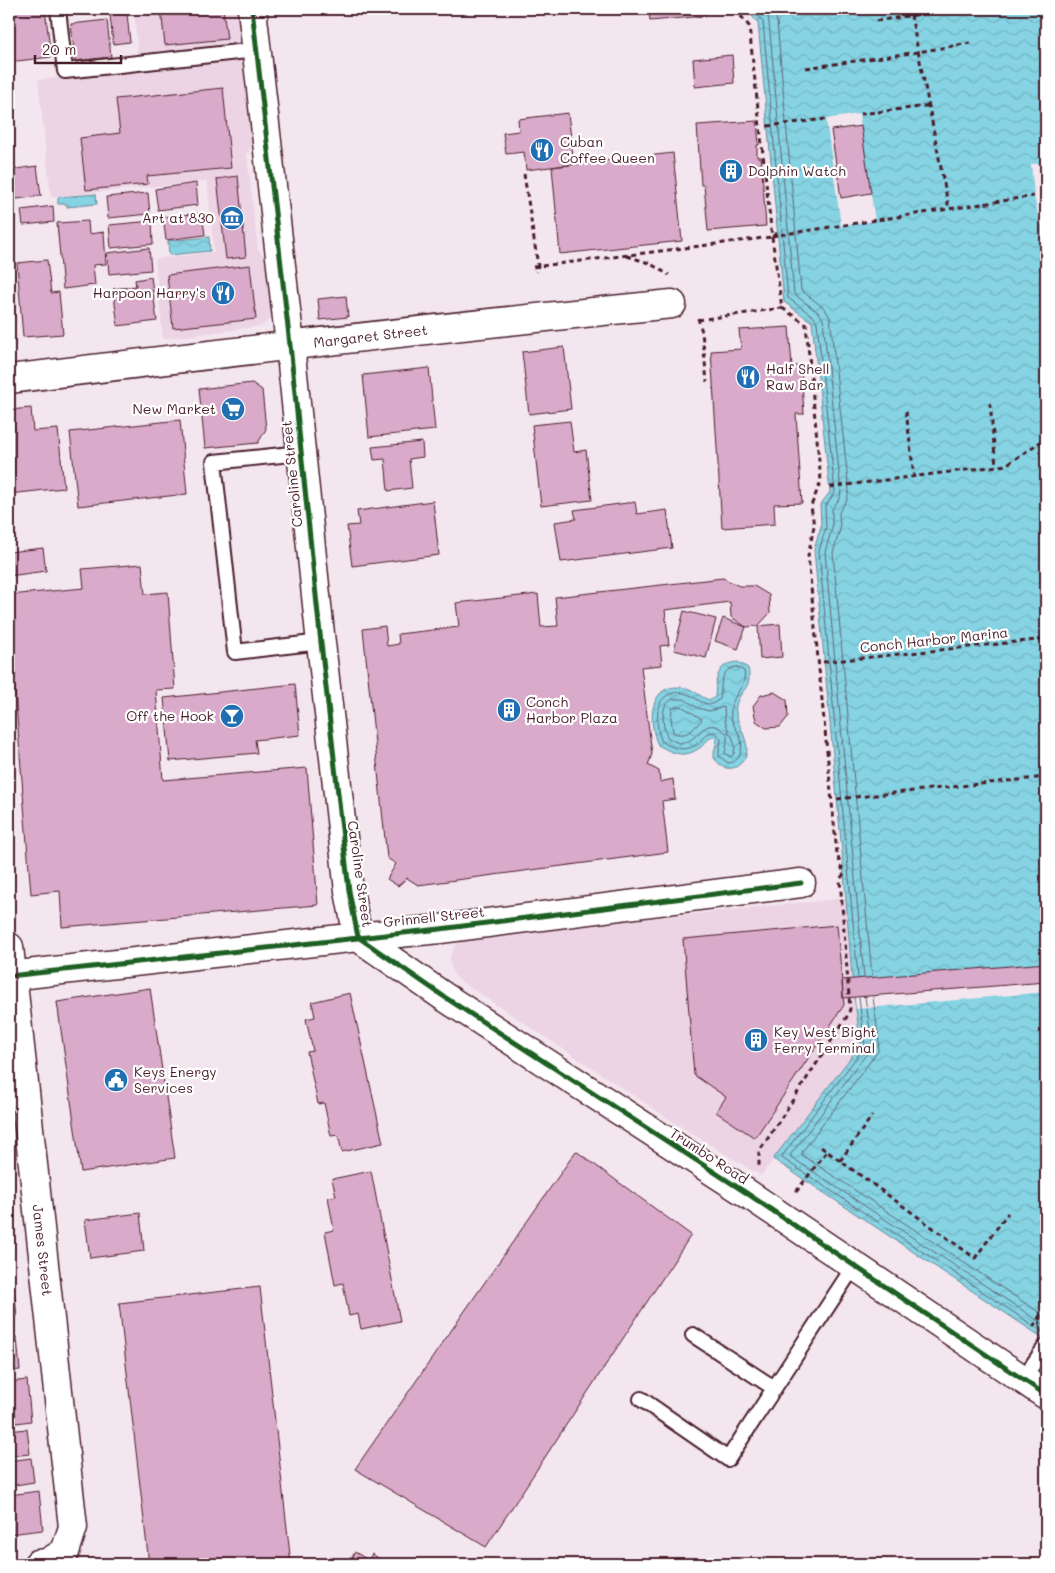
<svg xmlns="http://www.w3.org/2000/svg" width="1055" height="1573" font-family="Mali,sans-serif">
<style>
.built{fill:#ecd4e4}
.water{fill:url(#water-waves);stroke:#6d8b99}
.pier{fill:#f4e6ef}
.lines{fill:none;stroke-linecap:round;stroke-linejoin:round}
.shore{stroke:#626775;stroke-width:1}
.building{fill:#daaaca;stroke:#4a1f2b}
.service-casing{stroke:#4a1f2b;stroke-width:18}
.minor-casing{stroke:#4a1f2b;stroke-width:31}
.tertiary-casing{stroke:#4a1f2b;stroke-width:31}
.path{stroke:#4a1f2b;stroke-width:3;stroke-dasharray:5 4;stroke-linecap:butt}
.service{stroke:#fff;stroke-width:14}
.minor{stroke:#fff;stroke-width:28}
.tertiary{stroke:#fff;stroke-width:28}
.cycleway-casing{stroke:#fff;stroke-width:8}
.cycleway{stroke:#1b5e20;stroke-width:5}
.labels{text-anchor:middle;stroke-width:4.5;stroke-linejoin:round;paint-order:stroke}
.poi-label{font-size:14px;fill:#4a1f2b;stroke:#fff;text-anchor:start}
.street-label{font-size:14px;fill:#4a1f2b;stroke:#fff}
</style>
<defs>
<pattern id="water-waves" width="16" height="10" patternUnits="userSpaceOnUse" patternTransform="scale(1.25)"><rect width="16" height="10" fill="#85d3e3"/><path d="M0 5q4-4 8 0t8 0" fill="none" stroke="#74b5c3"/></pattern>
</defs>
<rect width="100%" height="100%" fill="#f4e6ef"/>
<filter id="ink" filterUnits="userSpaceOnUse"><feTurbulence type="fractalNoise" baseFrequency=".02" numOctaves="2"/><feDisplacementMap in="SourceGraphic" scale="10" xChannelSelector="R" yChannelSelector="G"/><feConvolveMatrix kernelMatrix="1 2 1 2 8 2 1 2 1" color-interpolation-filters="sRGB"/></filter>
<g filter="url(#ink)">
<!-- built -->
<path class="built" d="M134 9H239L253 142 247 155 258 250 267 259 272 312 270 319 262 326 163 339 155 259 214 252 207 181 51 197 38 80 139 69Z
M846 898 853 989 861 1044 761 1176 675 1123 459 980 453 973 450 963V956L455 946 462 940 472 937Z"/>
<!-- water -->
<path class="water" d="M746 9H1046V1340L773 1159 861 1044 853 989 844 874 814 550 821 526 820 505 830 492 812 322 784 302 758 23Z
M96 194 97 204 67 207V204H58V197Z
M209 237 210 251 169 255 168 241Z
M738 662 748 668C753 690 739 689 736 706 733 725 759 747 740 764 736 768 731 769 726 768 721 766 717 762 714 758V752L717 740 714 737C707 738 706 743 701 747 685 759 674 754 658 745 647 721 649 680 686 688 695 690 701 698 710 700L715 697C716 680 716 663 738 662Z"/>
<!-- pier -->
<path class="pier" d="M859 114 875 221 841 226 826 119Z
M1046 163V223L1040 224 1034 196 1031 164Z
M1046 963V992L856 1009 853 979Z"/>
<g class="lines">
<!-- shore -->
<path class="shore" d="M753 9 763 22 788 298 814 317 817 322 835 492 825 507 826 527 819 551 858 977
M761 9 768 17 769 22 794 294 819 313 823 319 841 491 840 498 832 509V528L825 552 864 977
M771 9 775 15 777 22 801 290 824 308 830 317 849 490 847 500 839 512 840 529 833 553 872 976
M737 667 744 671C748 688 728 695 731 718 733 726 739 732 741 739 743 749 740 763 728 763L719 756V752L721 739 715 732C707 732 705 736 699 742 687 753 675 749 662 742 657 731 656 718 659 707 661 694 677 690 687 694 697 698 702 705 712 704L720 699C722 686 719 668 737 667Z
M673 699H684L698 708 709 711 724 707 725 721 729 732 726 733C703 711 699 745 679 743 675 742 671 739 668 738 663 730 661 712 666 704 668 702 671 701 673 699Z
M678 706 683 707 702 719C695 728 686 739 673 732L671 718 672 709Z
M729 734 732 736 735 746 734 754 730 757 725 753 727 742V736Z
M865 997 872 1042 871 1048 791 1154V1157L1046 1326
M873 997 879 1042 878 1051 802 1152V1155L1046 1317
M859 998 865 1046 782 1156V1158L1046 1334"/>
</g>
<!-- building -->
<path class="building" d="M9 9H45L51 57 9 62Z
M161 9H223L227 39 165 45Z
M649 9H704L705 16 650 21Z
M127 14 130 42 113 44 110 15Z
M107 20 111 57 75 61 71 24Z
M732 55 734 83 695 87 693 59Z
M223 88 231 168 147 176 148 184 86 190 80 138 120 133 116 99Z
M568 113 574 164 526 170 524 152 506 154 503 133 519 131 518 119Z
M757 121 759 145H757V157H761L766 226 708 231 704 185H701L697 125Z
M861 126 871 193 841 198 831 130Z
M673 153 682 241 560 254 552 167Z
M37 166 41 196 9 200V170Z
M238 176 246 257 226 259 217 179Z
M196 183 198 205 158 210 155 189Z
M148 193 150 214 108 218 106 197Z
M53 206 54 222 23 225 21 210Z
M202 213 205 235 166 240 163 217Z
M88 221 89 234 104 232 106 264 93 265 95 285 63 289 57 223Z
M152 221 153 244 111 248 109 225Z
M149 248 151 270 109 274 107 253Z
M47 260 51 293 59 292 63 334 23 337 17 263Z
M250 265 256 319 173 328 167 275Z
M151 277 157 321 118 326 113 289 136 286 135 280Z
M346 296 348 317 320 320 318 299Z
M789 327 792 366H801L804 414H796L802 503 774 504 775 524 722 528 711 351 741 349 739 330Z
M564 347 571 409 529 414 522 352Z
M429 368 435 430 369 437 363 375Z
M252 383 262 390 266 429 258 443 205 448 199 389Z
M31 408 33 431 58 429 64 488 9 494V410Z
M180 420 187 494 78 506 70 432Z
M570 421 574 452 586 450 592 500 541 506 532 425Z
M422 442 423 457 409 459 412 488 388 491 385 459 374 460 372 447Z
M433 501 439 555 352 566 347 526 359 525 357 511Z
M635 502 637 514 667 510 672 548 561 562 555 522 576 519 574 510Z
M43 548 46 571 9 576V552Z
M142 564 145 594 168 592 175 689 156 690 163 780 307 768 318 905 62 927 60 891 31 894 9 616V595L84 588 82 569Z
M723 578 739 586H754L769 595 770 613 758 626 746 627 731 617 730 602 665 610 669 645 660 646 662 665 641 667 652 754 648 765 659 771 660 782 673 779 675 799 662 801 668 852 418 885 407 878 398 886 387 879 396 864 387 858 363 629 385 626 387 646 399 644 398 634 459 627 456 603 538 594 541 627 558 626 555 597Z
M684 611 716 619 706 658 674 650Z
M723 618 746 627 738 649 715 641Z
M780 624 782 657 760 659 758 626Z
M295 684 300 735 255 740 257 753 170 761 164 698Z
M774 692 787 700 788 717 780 727 766 728 756 721 753 706 761 695Z
M837 925 844 1005 755 1138 716 1112 726 1097 694 1075 683 939Z
M1046 963V982L843 998 842 980Z
M150 988 175 1158 81 1172 57 1002Z
M350 993 383 1143 342 1152 338 1135 331 1136 324 1103 318 1104 307 1052 313 1051 306 1019 315 1017 312 1002Z
M576 1151 691 1235 486 1547 355 1469Z
M371 1171 400 1321 361 1329 358 1314 349 1316 343 1283 335 1285 325 1232 334 1230 328 1197 336 1196 332 1179Z
M140 1213 144 1251 90 1258 85 1220Z
M9 1282H13L17 1316 9 1317Z
M260 1287 291 1564H149L119 1303Z
M17 1337 20 1370 9 1371V1338Z
M27 1380 31 1421 9 1424V1382Z
M27 1429 30 1454 9 1456V1431Z
M31 1458 34 1482 9 1486V1461Z
M39 1491 43 1530 9 1534V1495Z
M355 1552 368 1560 372 1554 388 1564H348Z"/>
<g class="lines">
<!-- service casing -->
<g class="service-casing">
<path id="service" d="M58 9 65 71 256 50
M301 453 214 462 235 652 321 642
M693 1335 774 1388
M1022 1380 1046 1346
M641 1399 728 1459 854 1266"/>
</g>
<!-- minor casing -->
<g class="minor-casing">
<g id="minor">
<path id="s1" d="M9 379C230 352 451 326 672 304"/>
<path d="M358 937 443 996 745 1192 1046 1395"/>
<path d="M358 937 440 929 801 883"/>
<path id="s2" d="M9 947 73 1527 65 1552 47 1563 38 1564"/>
</g>
</g>
<!-- tertiary casing -->
<g class="tertiary-casing">
<path id="tertiary" d="M9 976 358 937 349 891 320 634 290 345 252 9"/>
</g>
<!-- path -->
<path class="path" d="M735 9 749 26 772 237 782 308 806 324 821 481 811 506 814 526 808 556 837 854 844 874 840 879 850 1009 848 1015 759 1152V1166
M911 15 949 209
M876 21 953 9
M806 68 918 52 970 43
M860 114 928 106
M767 126 826 119
M524 174 538 266 536 272
M772 236 1034 196
M627 256 649 263 669 275
M533 267 772 237 777 233
M698 318 702 332 707 382
M698 320 782 308
M990 403 996 466
M906 411 914 476
M830 487 1006 465 1046 438
M823 662 1046 639
M837 799 1046 777
M821 1147 975 1258 1008 1213
M840 1161 872 1116
M796 1192 827 1151
M1033 1327 1046 1306"/>
<!-- service -->
<use href="#service" class="service"/>
<!-- minor -->
<use href="#minor" class="minor"/>
<!-- tertiary -->
<use href="#tertiary" class="tertiary"/>
<!-- cycleway casing -->
<g class="cycleway-casing">
<path id="cycleway" d="M252 9 290 345 320 634 349 891 358 937
M358 937 443 996 745 1192 1046 1395
M9 976 440 929 801 883"/>
</g>
<!-- cycleway -->
<use href="#cycleway" class="cycleway"/>
</g>
</g>
<!-- icons -->
<defs>
<g id="restaurant-disc" transform="scale(1.25)"><circle r="9.5" fill="#1f6fb2" stroke="#fff"/><path d="M-5-6h1v4h1v-4h1v4h1v-4h1v5L-1.5 .5V6h-2V.5L-5-1ZM5-6V6H3V1.5H1.5Q1.5-4 5-6Z" fill="#fff"/></g>
<g id="building-disc" transform="scale(1.25)"><circle r="9.5" fill="#1f6fb2" stroke="#fff"/><path d="M-4-6H4V6H1V3H-1V6H-4ZM-2.5-4.3h1.7v1.8h-1.7ZM.8-4.3h1.7v1.8H.8ZM-2.5-1h1.7V.8h-1.7ZM.8-1h1.7V.8H.8Z" fill="#fff"/></g>
<g id="museum-disc" transform="scale(1.25)"><circle r="9.5" fill="#1f6fb2" stroke="#fff"/><path d="M0-6L6-3V-2H-6V-3ZM-5-1h2V3h-2ZM-1-1h2V3h-2ZM3-1h2V3H3ZM-6 4H6V6H-6Z" fill="#fff"/></g>
<g id="supermarket-disc" transform="scale(1.25)"><circle r="9.5" fill="#1f6fb2" stroke="#fff"/><path d="M-6-5.5h2.5l.6 2H6L4.5 2H-2.5L-4.4-4H-6ZM-1.5 3.2a1.3 1.3 0 1 0 .1 0ZM3 3.2a1.3 1.3 0 1 0 .1 0Z" fill="#fff"/></g>
<g id="bar-disc" transform="scale(1.25)"><circle r="9.5" fill="#1f6fb2" stroke="#fff"/><path d="M-6-5H6L.8 .8V4.5H3.5V6h-7V4.5H-.8V.8Z" fill="#fff"/></g>
<g id="civic-disc" transform="scale(1.25)"><circle r="9.5" fill="#1f6fb2" stroke="#fff"/><path d="M-.6-6.5H3V-4.5H.6V-3L4-1V1h2V6H-6V1h2V-1L-.6-3ZM-1.2 2.5V6h2.4V2.5Z" fill="#fff"/></g>
</defs>
<g fill-rule="evenodd">
<use href="#restaurant-disc" x="542" y="150"/>
<use href="#building-disc" x="731" y="171"/>
<use href="#museum-disc" x="232" y="218"/>
<use href="#restaurant-disc" x="223" y="293"/>
<use href="#restaurant-disc" x="748" y="377"/>
<use href="#supermarket-disc" x="233" y="409"/>
<use href="#building-disc" x="509" y="710"/>
<use href="#bar-disc" x="232" y="716"/>
<use href="#building-disc" x="756" y="1040"/>
<use href="#civic-disc" x="116" y="1080"/>
</g>
<g class="labels">
<!-- poi labels -->
<g class="poi-label">
<text x="560" y="147">Cuban<tspan x="560" dy="16">Coffee Queen</tspan></text>
<text x="748" y="176">Dolphin Watch</text>
<text x="214" y="223" text-anchor="end">Art at 830</text>
<text x="206" y="298" text-anchor="end">Harpoon Harry's</text>
<text x="766" y="374">Half Shell<tspan x="766" dy="16">Raw Bar</tspan></text>
<text x="216" y="414" text-anchor="end">New Market</text>
<text x="526" y="707">Conch<tspan x="526" dy="16">Harbor Plaza</tspan></text>
<text x="214" y="721" text-anchor="end">Off the Hook</text>
<text x="774" y="1037">Key West Bight<tspan x="774" dy="16">Ferry Terminal</tspan></text>
<text x="134" y="1077">Keys Energy<tspan x="134" dy="16">Services</tspan></text>
</g>
<!-- street labels -->
<g class="street-label">
<text dy="5" stroke="none"><textPath href="#s1" startOffset="364">Margaret Street</textPath></text>
<text transform="translate(292 474) rotate(-96)" y="5">Caroline Street</text>
<text transform="translate(934 640) rotate(-6)" y="5">Conch Harbor Marina</text>
<text transform="translate(360 874) rotate(82)" y="5">Caroline Street</text>
<text transform="translate(434 917) rotate(-6)" y="5">Grinnell Street</text>
<text transform="translate(709 1156) rotate(33)" y="5">Trumbo Road</text>
<text dy="5" stroke="none"><textPath href="#s2" startOffset="305">James Street</textPath></text>
</g>
</g>
<!-- margin -->
<rect width="1055" height="1573" fill="none" stroke="#fff" stroke-width="30"/>
<rect x="15" y="15" width="1025" height="1543" fill="none" stroke="#4a1f2b" stroke-width="2" filter="url(#ink)"/>
<!-- scale -->
<path d="M35 55v8h86v-8" fill="none" stroke="#4a1f2b" stroke-width="2.5"/>
<text x="42" y="55" font-size="15" fill="#4a1f2b" stroke="#ffffff" stroke-width="4" paint-order="stroke">20 m</text>
</svg>
